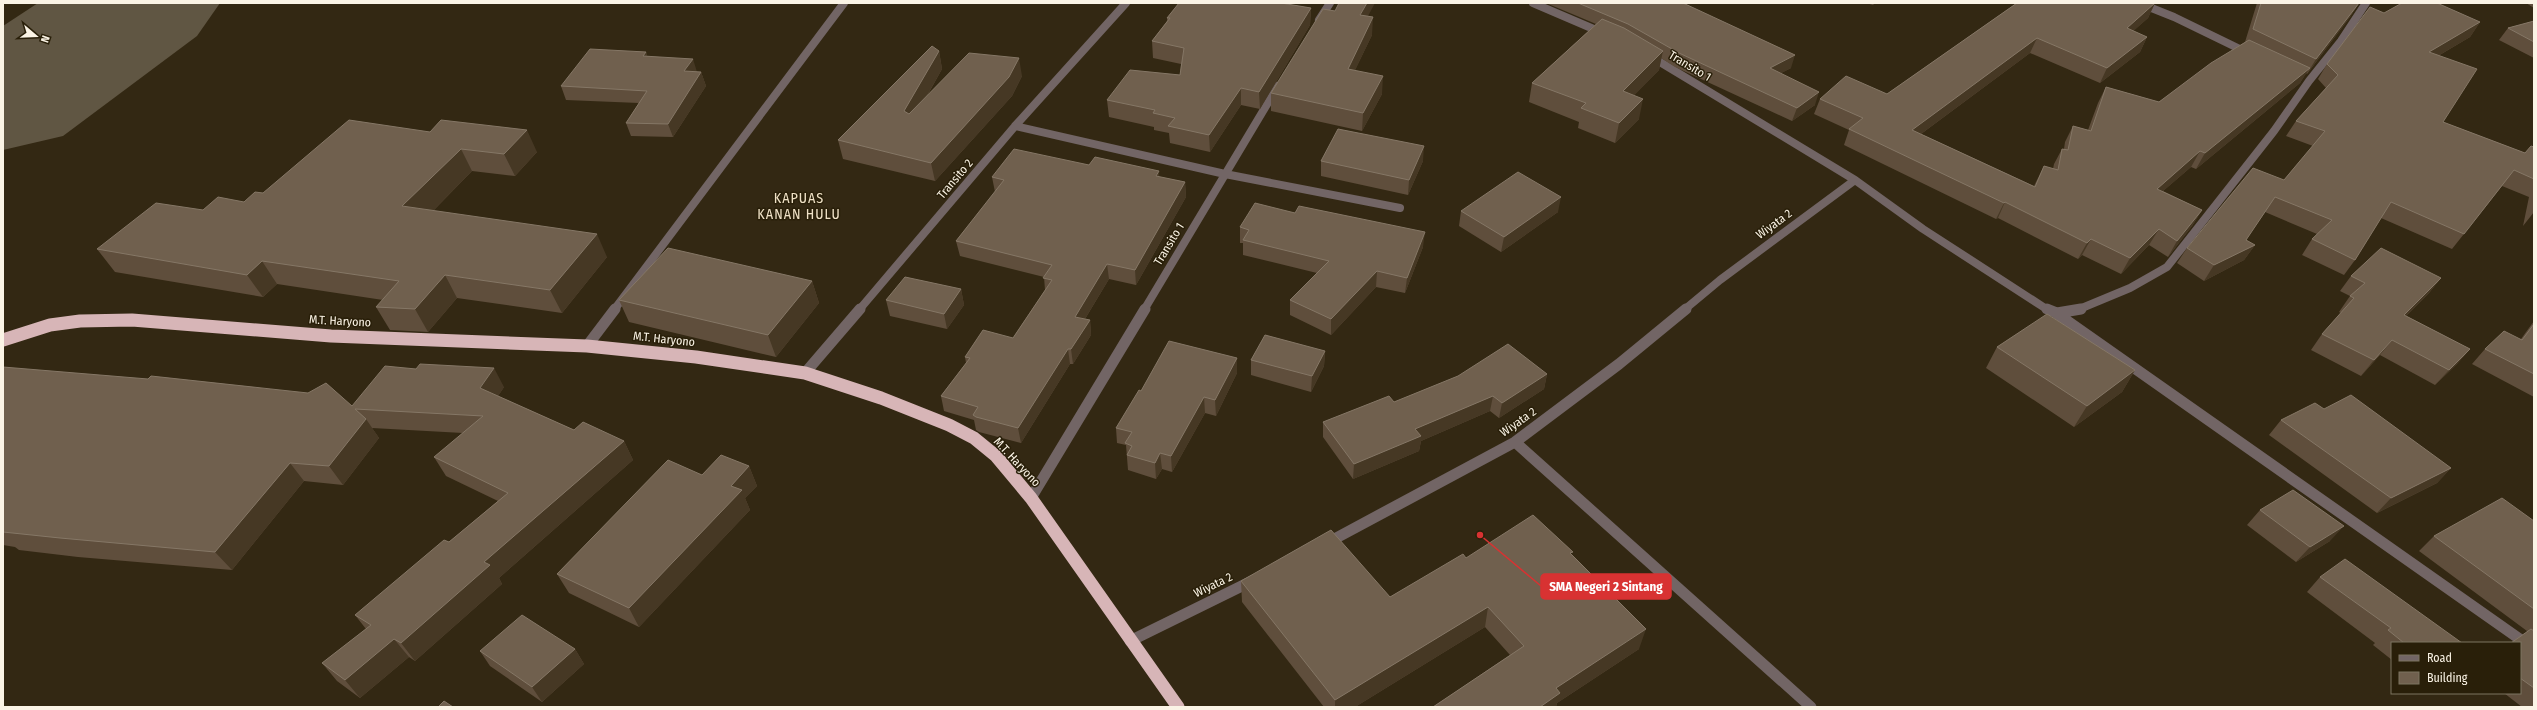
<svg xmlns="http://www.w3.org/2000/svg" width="2537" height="710" font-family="'Fira Sans Condensed',sans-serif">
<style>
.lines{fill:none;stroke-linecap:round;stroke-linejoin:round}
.runway{fill:#605643;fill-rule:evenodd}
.street-far1{stroke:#726565;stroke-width:8}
.street{stroke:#726565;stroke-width:11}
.highway{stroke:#d7b5b7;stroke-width:13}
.wall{fill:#5f4e3c}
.shaded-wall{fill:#463824}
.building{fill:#70604e;stroke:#857766}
.labels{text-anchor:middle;stroke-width:3;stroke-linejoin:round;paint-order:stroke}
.street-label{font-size:12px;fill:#fbf4e6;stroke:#291f09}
.quarter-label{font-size:14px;letter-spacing:1px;fill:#efe1c6;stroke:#291f09}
.leader{fill:none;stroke:#d83232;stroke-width:1.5}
.callout-dot{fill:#d83232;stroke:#291f09;stroke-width:1.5}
.callout{fill:#d83232;stroke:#d83232;stroke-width:1.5}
.callout-label{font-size:13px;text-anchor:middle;font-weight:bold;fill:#fff}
</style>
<rect width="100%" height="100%" fill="#332813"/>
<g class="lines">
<!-- runway -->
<path class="runway" d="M38 3H220L197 36 63 136 3 150V26Z"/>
<!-- street-far1 -->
<path class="street-far1" d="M1533 3 1603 33
M2139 3 2174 17 2248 53
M1319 20 1330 3
M1650 56 1855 180 1720 280 1684 310
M1015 126 1225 174 1400 208
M1855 180 1923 229 2048 310
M614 310 844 3
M859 310 1015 126 1126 3
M1144 310 1278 86
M2077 310 2130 288 2167 267 2274 131 2309 81 2341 41 2366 3"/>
<!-- street -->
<path class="street" d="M2047 309 2057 313 2081 309
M2056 313 2534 649
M587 346 615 309
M805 373 860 309
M1515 442 1811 707
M1031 498 1145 309
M1325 544 1515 442 1619 364 1686 309
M1130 641 1254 580"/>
<!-- highway -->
<path class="highway" d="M3 340 50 325 80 321 132 320 331 336 587 346 696 357 805 373 881 398 949 425 974 438 996 456 1031 498 1178 707"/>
</g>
<!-- wall -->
<path class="wall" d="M1179 3H1284V4L1311 8 1310 25 1260 109 1241 105 1210 152 1170 143 1169 133 1154 130V127L1109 117 1107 100 1180 75 1181 64 1153 58 1152 41 1167 21V18Z
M1546 3H1683L1791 68 1781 73 1815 105 1792 121 1675 67 1661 58 1659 70 1634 95 1639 119 1615 143 1578 128 1579 122 1529 102 1532 83 1596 24Z
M1866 3H1875L1873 5Z
M2017 3H2157V4L2155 3 2148 18 2133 31 2147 37 2140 52 2100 83 2030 53 1921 134 2034 186 2044 166 2053 169 2054 164 2062 149H2064L2065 142 2073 126 2088 130 2098 103 2106 87 2159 102 2245 42 2257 3H2359L2350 17 2307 74 2306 73 2300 83 2196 169 2191 167 2163 191 2202 210 2192 226 2168 257 2149 245 2121 274 2082 255 2078 259 1998 218 1996 219 1844 145 1849 130 1814 114 1820 99 1887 94Z
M2526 3H2534V8Z
M2384 13 2480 22 2470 37 2438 56 2443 122 2525 153 2534 147V212L2523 226 2529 197 2502 186 2452 249 2381 218 2355 260 2344 275 2302 255 2312 239 2317 234 2265 212 2246 240 2255 245 2244 260 2204 281 2177 263 2187 248 2284 180 2313 146 2286 136 2296 121 2326 88 2318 79 2327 64Z
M1368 17 1372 35 1355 70 1382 94 1362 131 1271 111V93Z
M2534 21V58L2499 40 2508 28Z
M939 51 942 69 927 96 1022 76 1012 96 935 181 843 159 838 140Z
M646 52 647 56 697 72H701L706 86 673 137 631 136 626 123 639 103 566 100 561 86Z
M430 132 537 152 515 176 472 171 433 211 607 257 562 313 457 298 428 332 390 330 376 307 383 300 277 284 263 297 115 272 97 249 203 210 244 202 263 193Z
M1321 161H1423L1408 195 1321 176Z
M1089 165 1160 177 1185 182 1186 197 1136 285 1109 279 1085 319 1090 320 1091 335 1073 364H1070L1021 443 979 432 976 430 974 420 944 411 941 396 966 363 965 357 1013 338 1045 290 1044 277 960 256 956 241 995 192 992 177Z
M1461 211 1558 212 1501 252 1459 226Z
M1240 227 1423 247 1405 293 1376 287 1331 335 1290 315V300L1317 273 1243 255V243H1240Z
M2351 276 2441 278 2429 293 2406 316 2470 349 2457 364 2435 385 2380 355 2361 376 2311 350 2322 334 2341 313 2339 312 2350 296 2340 291Z
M812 281 819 303 776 357 629 322 619 300Z
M961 289 964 305 947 329 890 316 886 300Z
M2534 321V397L2472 364 2485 349 2521 339Z
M1997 347 2135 370 2122 392 2074 427 1986 368Z
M1325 351 1324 366 1311 392 1251 375V360Z
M1237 358V373L1216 416 1205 413 1172 472 1162 469 1156 479 1128 470 1126 445 1117 443 1116 428 1141 391Z
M3 367 352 406 504 387 498 396 574 430 624 441 633 460 499 578 502 584 415 661 409 657 360 698 337 681 322 663 366 629 355 615 449 542 498 501 446 476 434 457 463 433 372 428 379 438 343 485 304 481 232 570 78 557 19 550 15 547 3 545Z
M1547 374 1544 389 1499 418 1490 411 1421 441 1419 451 1353 479 1323 437V422L1394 402Z
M2324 409 2451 468 2437 483 2377 513 2269 435 2281 420Z
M749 466 757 486 745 498 750 510 639 627 569 593 557 574 702 475Z
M2260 510 2330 541 2296 562 2247 525Z
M2534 521V707H2522L2504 693H2520V643L2527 631 2419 551 2434 536Z
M1466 558 1639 649 1557 703 1556 707H1433L1510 655 1485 627 1355 707H1324L1242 602 1241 581 1390 597Z
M2320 577 2462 643H2392V660L2373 645 2375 643 2307 592Z
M575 649 584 664 542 702 490 666 480 651Z"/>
<!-- shaded-wall -->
<path class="shaded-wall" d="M1367 3H1375L1359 33 1360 15Z
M2155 3 2148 18 2119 44 2127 28Z
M2359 3 2350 17 2307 74 2316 59Z
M1311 8 1310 25 1260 109 1259 92Z
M1373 17 1372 35 1347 87 1348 69Z
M2480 22 2470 37 2419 67 2429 52Z
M2147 37 2140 52 2100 83 2107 68Z
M2037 38 2030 53 1906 145 1912 130Z
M939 51 942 69 908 129 904 111Z
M1663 51 1659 70 1619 111 1623 91Z
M646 52 650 65 643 56Z
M1795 55 1791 68 1766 81 1770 68Z
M1019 58 1022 76 1012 96 935 181 931 163Z
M693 59 697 72 684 71Z
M2310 68 2300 83 2196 169 2205 153Z
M701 72 706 86 673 137 668 124Z
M1383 76 1382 94 1362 131 1363 113Z
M1241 88V105L1210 152 1209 135Z
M1819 92 1815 105 1792 121 1797 108Z
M1643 99 1639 119 1615 143 1619 123Z
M527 130 537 152 515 176 504 154Z
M1424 146 1423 161 1408 195 1409 180Z
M461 149 472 171 415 229 402 206Z
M2200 151 2191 167 2148 204 2157 189Z
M1159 171 1160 186 1156 176Z
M1185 182 1186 197 1136 285 1135 270Z
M1561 197 1558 212 1501 252 1504 237Z
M2005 202 1998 218 1996 219 2004 203Z
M2202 210 2192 226 2168 257 2177 241Z
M2159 229 2149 245 2121 274 2130 258Z
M1425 232 1423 247 1405 293 1407 278Z
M597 234 607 257 562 313 550 290Z
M2091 239 2082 255 2078 259 2087 243Z
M2255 245 2244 260 2204 281 2214 265Z
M262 261 277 284 263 297 247 275Z
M1107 264 1109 279 1077 332 1075 317Z
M1377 271 1376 287 1331 335V319Z
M445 275 457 298 428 332 415 309Z
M2441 278 2429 293 2392 330 2404 315Z
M812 281 819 303 776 357 768 335Z
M961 289 964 305 947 329 944 314Z
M1090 320 1091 335 1073 364 1071 349Z
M2392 340 2380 355 2361 376 2374 360Z
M1068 349 1070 364 1021 443 1018 428Z
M2470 349 2457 364 2435 385 2449 370Z
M1325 351 1324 366 1311 392 1312 376Z
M1237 358V373L1216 416 1215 400Z
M494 368 504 387 491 407 480 388Z
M2135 370 2122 392 2074 427 2087 406Z
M1547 374 1544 389 1499 418 1502 403Z
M1493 396 1490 411 1421 441 1419 451 1353 479 1354 464 1415 429Z
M1204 397 1205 413 1172 472 1171 456Z
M366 419 379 438 343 485 329 466Z
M624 441 633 460 499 578 502 584 415 661 401 643 484 562Z
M1160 453 1162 469 1156 479 1155 463Z
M290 463 304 481 232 570 215 552Z
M749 466 757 486 745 498 750 510 639 627 629 608 731 486Z
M2451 468 2437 483 2377 513 2391 498Z
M2344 526 2330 541 2296 562 2310 547Z
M1488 607 1485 627 1355 707H1335V700Z
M1646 629 1639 649 1557 703 1556 707H1540L1556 688Z
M394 639 409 657 360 698 345 680Z
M575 649 584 664 542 702 532 687Z"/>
<!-- building -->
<path class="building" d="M1179 3H1281L1311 8 1259 92 1241 88 1209 135 1168 126 1175 118 1153 113 1155 110 1107 100 1130 70 1180 75 1184 48 1152 41 1170 18H1167Z
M1339 3H1367L1360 15 1373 17 1348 69 1383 76 1363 113 1271 93 1323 9 1335 11Z
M1578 3H1683L1795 55 1770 68 1819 92 1797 108 1679 53 1628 24Z
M2017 3H2155L2127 28 2147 37 2107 68 2037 38 1912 130 2035 187 2044 166 2058 170 2062 149 2068 150 2073 126 2091 131 2106 87 2159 102 2211 63 2249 40 2310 68 2205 153 2200 151 2157 189 2202 210 2177 241 2159 229 2130 258 2091 239 2087 243 2005 202 2004 203 1849 129 1863 118 1820 99 1846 76 1887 94Z
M2261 3H2359L2316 59 2253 29Z
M2402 3H2437L2480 22 2429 52 2477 69 2443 122 2525 153 2531 146 2534 147V179L2514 170 2464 234 2391 202 2355 260 2312 239 2332 220 2275 197 2246 240 2255 245 2214 265 2187 248 2253 168 2284 180 2325 131 2296 121 2338 75 2327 64 2370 7 2384 13Z
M1602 19 1624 28 1663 51 1623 91 1643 99 1619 123 1581 108 1586 103 1532 83Z
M2534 21V42L2508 28Z
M932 46 939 51 904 111 909 114 969 53 1019 58 1009 77 931 163 838 140Z
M590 49 646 52 643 56 693 59 684 71 701 72 668 124 626 123 647 91 561 86Z
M349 120 430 132 441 120 527 130 504 154 461 149 402 206 597 234 550 290 445 275 415 309 376 307 399 281 262 261 247 275 97 249 156 203 203 210 218 197 244 202 255 192 263 193Z
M1338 129 1424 146 1409 180 1321 161Z
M1014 149 1089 165 1095 157 1159 171 1156 176 1185 182 1135 270 1107 264 1075 317 1090 320 1071 349H1068L1018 428 976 417 973 415 978 407 941 396 970 358 965 357 983 330 1013 338 1052 280 1043 278 1052 265 956 241 1004 180 992 177Z
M1518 172 1561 197 1504 237 1461 211Z
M1255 203 1295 213 1299 206 1425 232 1407 278 1377 271 1331 319 1290 300 1329 261 1243 240 1249 230 1240 227Z
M668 248 812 281 768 335 619 300Z
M2381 248 2441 278 2404 315 2470 349 2449 370 2392 340 2374 360 2322 334 2354 298 2350 296 2365 283 2351 276Z
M905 277 961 289 944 314 886 300Z
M2047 314 2135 370 2087 406 1997 347Z
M2534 324V374L2485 349 2504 331 2522 340Z
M1265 335 1325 351 1312 376 1251 360Z
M1169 341 1237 358 1215 400 1204 397 1171 456 1160 453 1155 463 1127 455 1132 446 1125 443 1132 432 1116 428 1139 390 1141 391Z
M1508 344 1547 374 1502 403 1493 396 1415 429 1421 436 1354 464 1323 422 1389 396 1394 402 1458 376Z
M420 364 494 368 480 388 574 430 583 422 624 441 484 562 490 565 401 643 394 639 345 680 322 663 371 625 355 615 444 540 449 542 508 493 434 457 483 416 355 409 366 419 329 466 290 463 215 552 60 538 3 532V367L148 379 151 376 308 393 326 383 352 406 385 366 416 369Z
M2351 395 2451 468 2391 498 2281 420 2315 403 2324 409Z
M721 455 749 466 731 486 742 490 629 608 557 574 668 460 702 475Z
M2293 490 2344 526 2310 547 2260 510Z
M2502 498 2534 521V609L2434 536Z
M1533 515 1573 552 1570 553 1646 629 1556 688 1560 693 1540 707H1433L1524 646 1488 607 1335 700 1241 581 1331 530 1390 597 1463 554 1466 558Z
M2345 559 2462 643H2404L2388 630 2391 628 2320 577Z
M522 615 575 649 532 687 480 651Z
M2531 629 2534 631V688L2520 678V643H2511Z
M444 701 453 707H438Z"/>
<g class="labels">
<!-- street labels -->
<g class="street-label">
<text transform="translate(1690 66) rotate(31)" y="4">Transito 1</text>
<text transform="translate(955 179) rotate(-50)" y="4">Transito 2</text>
<text transform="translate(1774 224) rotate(-36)" y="4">Wiyata 2</text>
<text transform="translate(1169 244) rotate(-59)" y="4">Transito 1</text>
<text transform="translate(340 321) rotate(3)" y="4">M.T. Haryono</text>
<text transform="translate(664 339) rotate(6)" y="4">M.T. Haryono</text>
<text transform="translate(1518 422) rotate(-35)" y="4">Wiyata 2</text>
<text transform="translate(1017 462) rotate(47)" y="4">M.T. Haryono</text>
<text transform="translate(1213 585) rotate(-26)" y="4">Wiyata 2</text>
</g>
<!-- quarter labels -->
<g class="quarter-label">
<text x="799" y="203">KAPUAS<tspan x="799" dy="16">KANAN HULU</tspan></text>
</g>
</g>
<!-- callouts -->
<path class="leader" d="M1480 535L1541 586"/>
<circle class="callout-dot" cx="1480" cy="535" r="4"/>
<rect class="callout" x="1541" y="574" width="130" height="25" rx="4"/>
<g class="callout-label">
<text x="1606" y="591">SMA Negeri 2 Sintang</text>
</g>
<!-- border -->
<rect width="2537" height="710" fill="none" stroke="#fbf4e6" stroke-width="8"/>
<!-- legend -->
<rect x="2391" y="642" width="130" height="52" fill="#291f09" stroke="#7d7461"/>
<rect x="2399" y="655" width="20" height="6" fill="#726565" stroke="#7d7461"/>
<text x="2427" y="662" font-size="12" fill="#fbf4e6">Road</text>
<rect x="2399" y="672" width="20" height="12" fill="#70604e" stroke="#7d7461"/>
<text x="2427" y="682" font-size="12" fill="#fbf4e6">Building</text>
<!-- north arrow -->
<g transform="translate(36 36) rotate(109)" stroke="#291f09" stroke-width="3" paint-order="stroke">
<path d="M0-3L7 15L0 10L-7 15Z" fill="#fbf4e6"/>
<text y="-6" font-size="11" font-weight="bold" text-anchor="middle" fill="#fbf4e6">N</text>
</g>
</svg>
